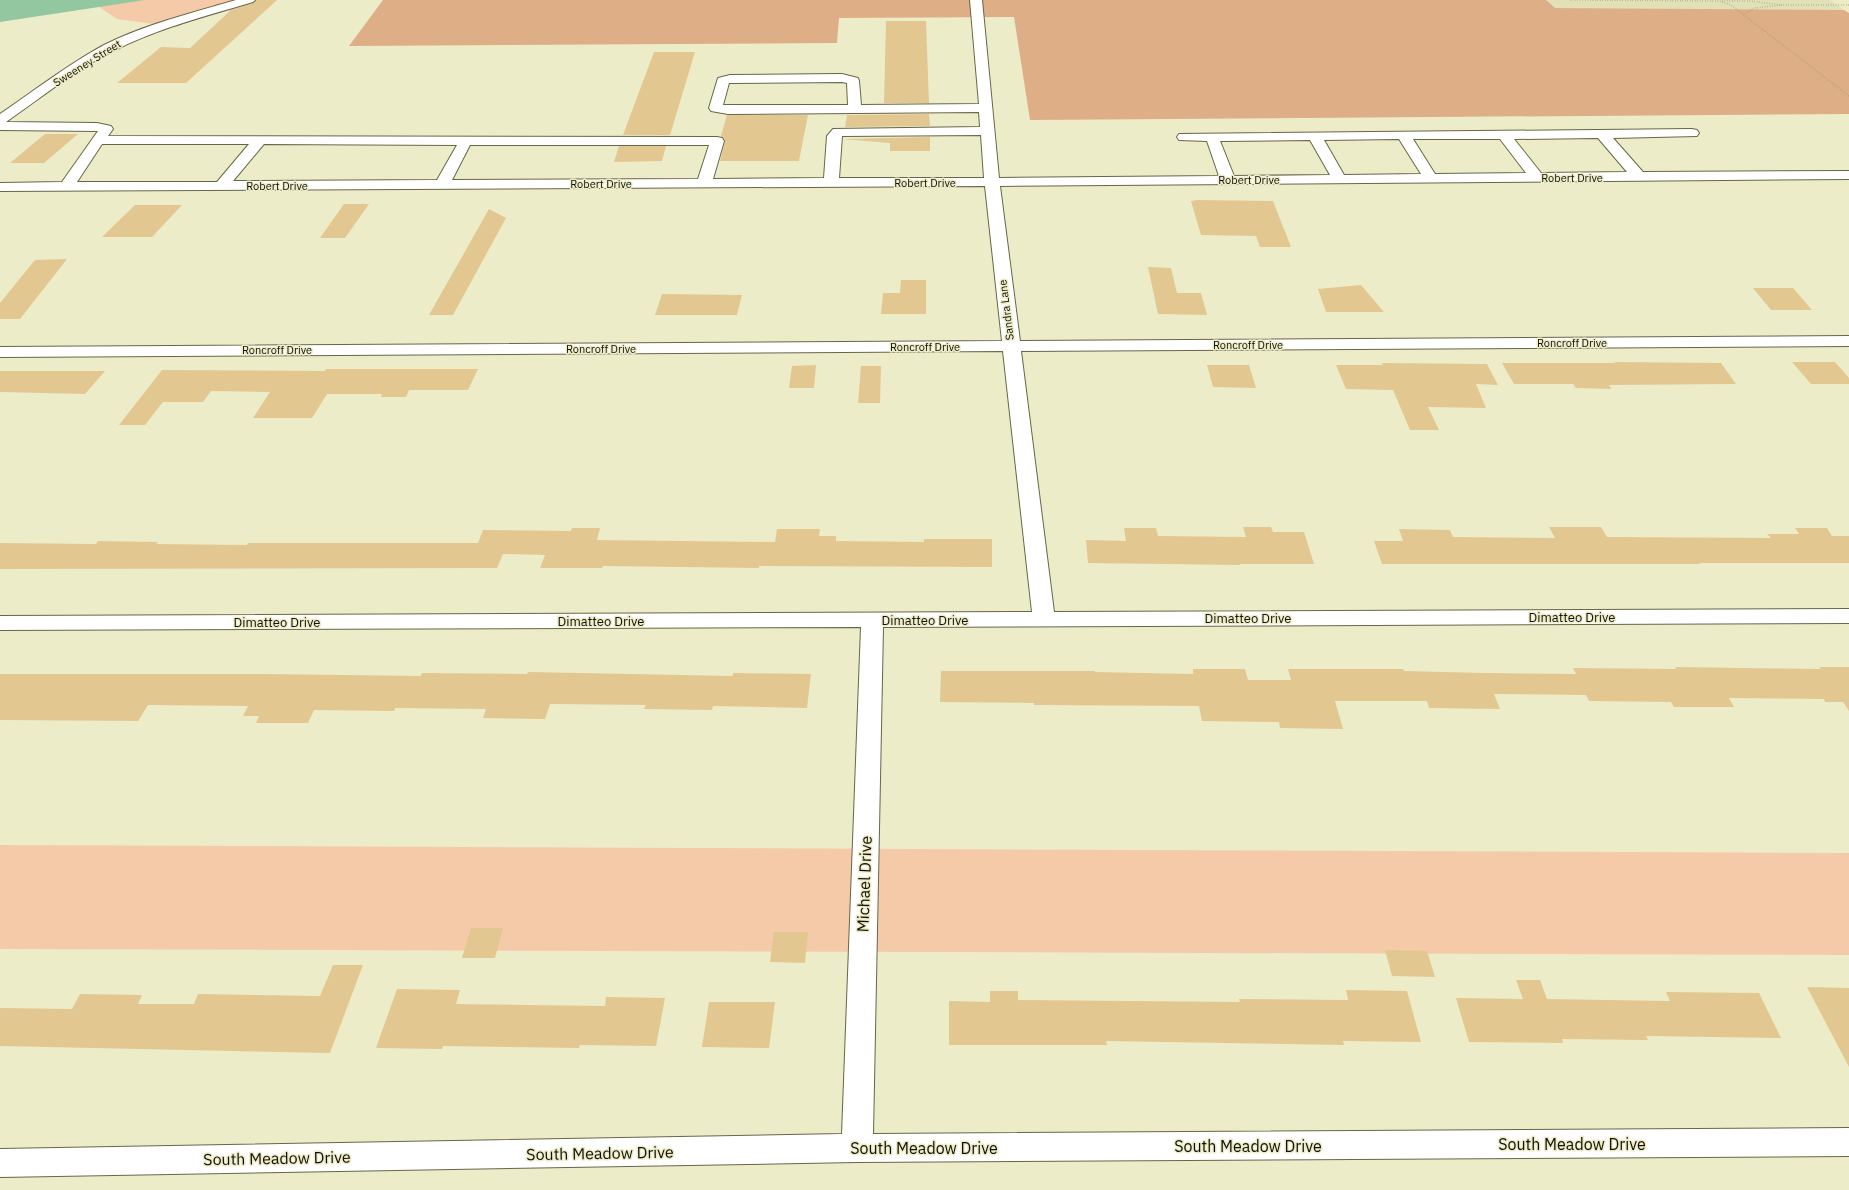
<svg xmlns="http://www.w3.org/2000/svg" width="1849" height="1190" font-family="'IBM Plex Sans',sans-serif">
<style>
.built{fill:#e1e0b6}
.green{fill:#f4caa8}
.forest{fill:#deae86}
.water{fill:#93c7a0}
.building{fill:#e3c790}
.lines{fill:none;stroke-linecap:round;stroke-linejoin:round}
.minor-casing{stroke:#676647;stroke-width:2}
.path{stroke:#97967c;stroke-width:1.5;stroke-dasharray:0.5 2;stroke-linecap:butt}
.minor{fill:#fff;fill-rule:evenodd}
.labels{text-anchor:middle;stroke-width:3;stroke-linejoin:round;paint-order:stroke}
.far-street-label{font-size:11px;fill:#121106;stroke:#edecc9}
.street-label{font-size:13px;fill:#121106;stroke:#edecc9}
.near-street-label{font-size:16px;fill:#121106;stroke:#edecc9}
</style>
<rect width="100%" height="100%" fill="#edecc9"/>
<!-- built -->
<path class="built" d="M1546 0H1830L1844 10 1555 8Z"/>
<!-- green -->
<path class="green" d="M145 0H249L161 25 117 19 98 6Z
M0 845 1849 853V955L0 949Z"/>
<!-- forest -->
<path class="forest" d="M383 0H1546L1555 8 1844 10 1849 13V114L1030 120 1014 17 839 18 837 43 349 46Z"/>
<!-- water -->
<path class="water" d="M0 0H145L0 22Z"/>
<!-- building -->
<path class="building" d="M256 0H277L186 83H117L161 47 190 48 231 10 253 3Z
M886 21H926L929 103H884Z
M654 52H695L670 135H623Z
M929 114 930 126 845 127 847 115Z
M727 115H808L799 161H720L725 141 721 136Z
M45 134H78L44 163H10Z
M930 137V151H890V143L843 139Z
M619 146H666L662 161 614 162Z
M1197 200 1273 201 1291 247H1260L1256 236 1201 235 1191 201Z
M344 204H369L345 238H320Z
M135 205H182L152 237H102Z
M489 209 506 218 453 315H429Z
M67 259 20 319H0V303L35 260Z
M1148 267 1171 268 1177 293H1201L1207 315 1158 314Z
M901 280H926V314H881L883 293H900Z
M1361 285 1384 312H1326L1318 289Z
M1753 288H1793L1812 310H1771Z
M662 294 742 295 737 315H655Z
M1614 362 1721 363 1736 384 1609 385 1611 389 1576 388 1573 384H1514L1502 363H1616Z
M1792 362H1835L1849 378V384H1811Z
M1382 363 1487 364 1498 385 1476 384 1486 408 1428 407 1439 430H1410L1393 390 1346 389 1336 365H1383Z
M816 365 814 388H789L792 366Z
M1207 365H1249L1256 388 1213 387Z
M861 366H881L880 403H858Z
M326 369H478L468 390H409L406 397H381L382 394H327L312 418H253L270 392 211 391 203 402H163L145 425H119L162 370 325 371Z
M0 371H105L85 394 0 392Z
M1243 527H1271L1273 532H1304L1314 564H1240V565L1088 563 1086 540 1126 541 1124 528H1156L1158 536 1246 537Z
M1549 527H1601L1607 537 1771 538 1767 534H1799L1795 528H1827L1832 536H1849V563H1699L1700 564H1382L1374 541H1403L1399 529 1450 530 1453 537 1555 538Z
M572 528H600L597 540 775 542 777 529H820L819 536H836V541L924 542V539H992V567L759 566V568L603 566 602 568H540L545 555 503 554 497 568 0 569V543L96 544 98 541 158 542 156 544 247 545 248 543H478L483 530 571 531Z
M1675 667 1821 669 1819 667H1849V711L1843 702H1825L1824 699 1729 698 1734 707H1674L1671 702 1589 701 1586 695 1494 694 1500 709 1429 708 1427 701H1335L1343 729 1280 728 1279 722 1202 721 1199 706 1034 705V703L940 702 941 671H1095V672L1193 674V669H1245L1248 680H1291L1288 669H1403L1404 671 1485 673 1576 674 1573 668 1676 669Z
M528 672 733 676V673L811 674 807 708 713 706 712 710 644 709 646 705 550 704 545 719 483 718 486 709 395 708 394 711 314 710 308 723H256L259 716H243L248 706 148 705 138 721 0 720V674H266L421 676 422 673 527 674Z
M471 928H503L495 958H462Z
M774 932H808L805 963 770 962Z
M1385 950 1427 951 1435 977 1392 976Z
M333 965H363L330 1053 0 1046V1008L72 1009 80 994 142 995 138 1004H194L198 994 320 996Z
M1516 980H1540L1547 999 1670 1001 1666 992 1759 993 1781 1038 1646 1036 1648 1040 1562 1039 1563 1043 1469 1042 1456 998 1523 999Z
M1807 987 1849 988V1067Z
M397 989 460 990 456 1004 605 1006 606 997 665 998 656 1046 580 1045 579 1048 443 1046 442 1049 376 1048Z
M1346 990 1407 991 1421 1042 1343 1041 1344 1045 1106 1041 1107 1045H949V1001L990 1002V991H1018V1000L1240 1002 1239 999 1348 1000Z
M709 1002H775L769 1048 702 1047Z"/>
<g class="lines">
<!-- minor casing -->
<g class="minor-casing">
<path id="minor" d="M236 0H255L253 2C206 16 159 28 115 50 76 69 42 97 6 122L97 123 111 126 113 129 108 136 717 137 722 138 724 141 713 179 824 178 827 136 833 129 980 127 979 112 728 114 711 111 709 108 718 78 730 75 842 74 858 78 859 81 861 105 979 104 970 0H982L999 178 1219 176 1207 141 1179 140 1177 137 1179 134 1692 129 1697 130 1699 133 1697 136 1613 138 1643 172 1849 171V179L1000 186 1020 341 1849 336V346L1021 351 1054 612 1849 609V623L883 627 873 1134 1849 1128V1156L857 1162 0 1177V1149L842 1134 861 627 0 630V616L1032 612 1003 351 0 357V347L1002 341 985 186 0 191V183L62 182 98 131 0 130V114C34 91 67 65 104 45 146 24 192 13 236 0ZM842 82 847 83 848 105H723L729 83H731ZM981 135 984 178H839L842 136ZM1598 138 1627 172 1541 173 1514 139ZM1399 139 1421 174 1344 175 1324 140ZM1413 139H1500L1526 173 1435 174ZM1310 140 1330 175 1234 176 1220 141ZM102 144H249L217 182H77ZM264 144 457 145 437 180 233 181ZM470 145H709L698 179 452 180Z"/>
</g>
<!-- path -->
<path class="path" d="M1570 0 1719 1 1731 5 1849 96
M1722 1H1751L1781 5 1755 8 1743 14
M1781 5H1849"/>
<!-- minor -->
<use href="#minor" class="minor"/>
</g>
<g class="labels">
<!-- far-street labels -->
<g class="far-street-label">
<text transform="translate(87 63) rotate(-32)" y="4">Sweeney Street</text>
<text x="1572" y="182">Robert Drive</text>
<text x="1249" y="184">Robert Drive</text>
<text x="925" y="187">Robert Drive</text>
<text x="601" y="188">Robert Drive</text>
<text x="277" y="190">Robert Drive</text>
<text transform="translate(1006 310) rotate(-97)" y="4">Sandra Lane</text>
<text x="1572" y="347">Roncroff Drive</text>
<text x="1248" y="349">Roncroff Drive</text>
<text x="925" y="351">Roncroff Drive</text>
<text x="601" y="353">Roncroff Drive</text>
<text x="277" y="354">Roncroff Drive</text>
</g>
<!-- street labels -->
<g class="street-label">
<text x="1572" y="622">Dimatteo Drive</text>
<text x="1248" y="623">Dimatteo Drive</text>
<text x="925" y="625">Dimatteo Drive</text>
<text x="601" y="626">Dimatteo Drive</text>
<text x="277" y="627">Dimatteo Drive</text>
</g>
<!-- near-street labels -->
<g class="near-street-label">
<text transform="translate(864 884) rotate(-88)" y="6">Michael Drive</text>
<text x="1572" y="1150">South Meadow Drive</text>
<text x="1248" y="1152">South Meadow Drive</text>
<text x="924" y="1154">South Meadow Drive</text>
<text transform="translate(600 1153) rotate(-1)" y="6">South Meadow Drive</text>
<text transform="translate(277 1158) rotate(-1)" y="6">South Meadow Drive</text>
</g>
</g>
</svg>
